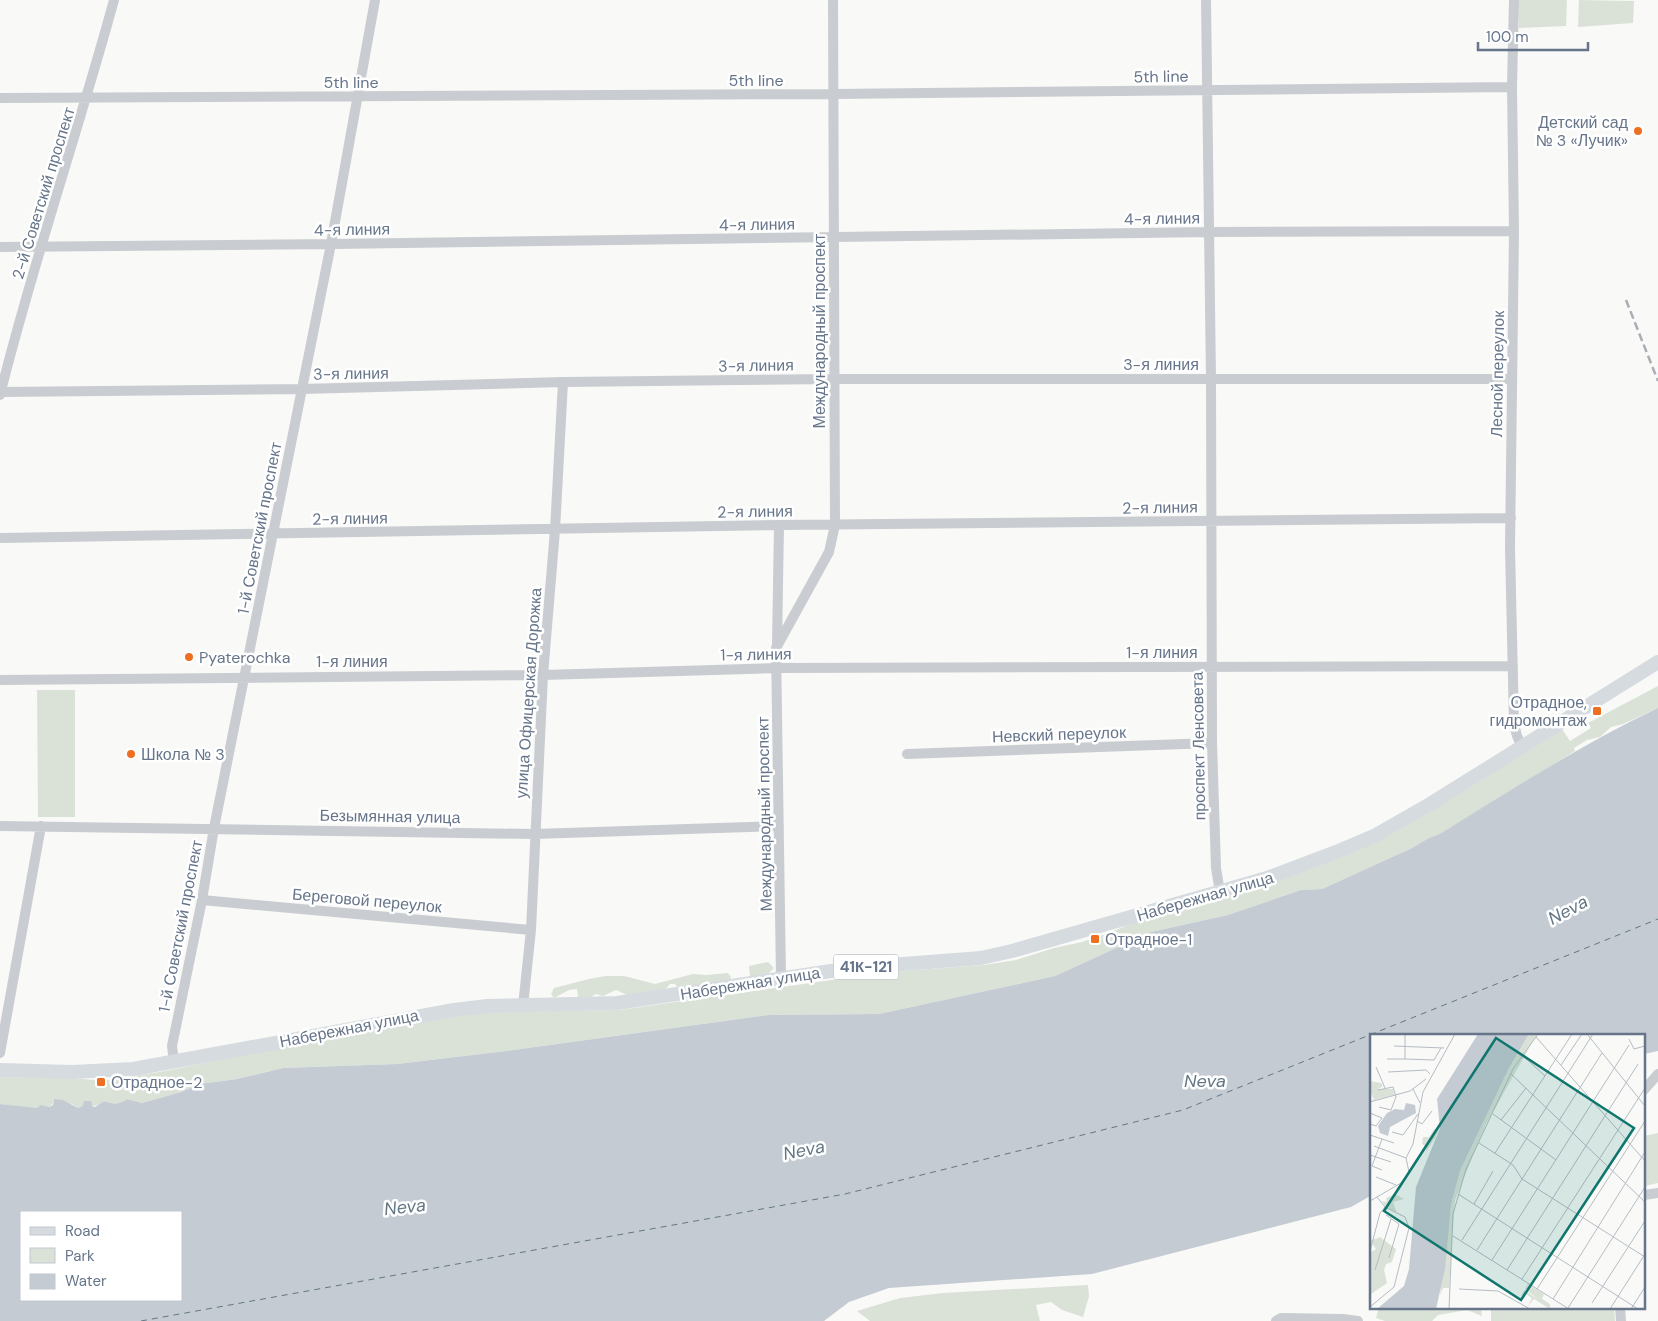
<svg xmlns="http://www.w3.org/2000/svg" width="1658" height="1321" font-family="'DM Sans',sans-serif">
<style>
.green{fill:#dae2d8}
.water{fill:#c4cbd2;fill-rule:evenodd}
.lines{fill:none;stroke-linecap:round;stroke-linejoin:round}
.ferry{stroke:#637784;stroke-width:1;stroke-dasharray:6 5;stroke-linecap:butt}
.minor{stroke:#c9ccd0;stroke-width:10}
.major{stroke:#d6dbe0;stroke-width:14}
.rail{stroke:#a9aeb5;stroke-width:2.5;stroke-dasharray:8 4;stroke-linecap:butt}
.poi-dot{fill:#ee6e22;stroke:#fff;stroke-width:2}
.labels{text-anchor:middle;stroke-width:5;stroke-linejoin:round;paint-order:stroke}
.shield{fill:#fff;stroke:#949ead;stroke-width:1}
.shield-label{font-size:15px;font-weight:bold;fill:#66758a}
.street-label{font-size:16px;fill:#66758a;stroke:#fff}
.poi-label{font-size:16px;fill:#66758a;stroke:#fff;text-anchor:start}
.water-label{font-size:18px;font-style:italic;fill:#637784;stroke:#fff}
.inset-river{fill:none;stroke:#c4cbd2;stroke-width:2.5}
.inset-road{fill:none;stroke:#b5bcc4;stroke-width:1}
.view{fill:#0f766e;fill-opacity:0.15;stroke:#0f766e;stroke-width:2.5}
.inset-edge{fill:none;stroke:#66758a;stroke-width:2.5}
</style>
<rect width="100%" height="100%" fill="#f9f9f7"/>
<!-- green -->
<path class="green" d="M1518 0H1567L1566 26 1519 28Z
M1579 0 1634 1 1633 23 1578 27Z
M1658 686V708L1623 724 1611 727 1600 737 1587 740 1574 748 1575 751 1440 835 1427 839 1412 848 1322 889 1301 890 1228 915 1151 932 1055 976 879 1014 768 1015 506 1051 397 1064 283 1068 237 1079 200 1084 181 1092 142 1103 127 1099C119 1104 114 1105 104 1101 95 1109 88 1104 78 1108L72 1104 54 1099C53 1103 53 1104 50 1106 43 1111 10 1105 0 1104V1077L70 1078 95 1080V1085L107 1086V1080L165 1071 288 1046 459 1015 499 1012 619 1010 889 972 984 965 1016 960 1054 948 1082 942 1106 934 1128 925 1310 869 1562 729 1570 741 1591 728 1588 723Z
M37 690H75V817H38Z
M768 962 774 968 765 977 750 976 749 966Z
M728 973 731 977 730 980 693 987 687 985 678 988 675 984H670L665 990 627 995 616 990 603 996 596 994 589 998 578 997 577 989 569 990 554 998 551 994 554 988 589 979 606 976H624L655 984 693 974 706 975Z
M1658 1133V1183L1645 1186 1644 1136Z
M1088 1285 1089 1296 1083 1317 1062 1310 1051 1302 1036 1305 1040 1321H870L857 1311 900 1298 943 1293Z
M1379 1307H1481L1482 1316 1467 1310 1438 1315 1432 1321H1385L1376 1318Z
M1491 1307H1614L1615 1321H1491Z"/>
<!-- water -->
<path class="water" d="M1658 708V1051L1644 1054V1035H1372V1195L1351 1207 1092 1274 889 1288 849 1302 824 1321H0V1104L37 1108 41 1105 49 1107 53 1105 54 1099 63 1100 78 1108 83 1106 84 1101H91L92 1106 95 1107 104 1101C114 1105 119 1104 127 1099L142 1103 181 1092 200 1084 237 1079 283 1068 397 1064 506 1051 768 1015 879 1014 1055 976 1151 932 1228 915 1301 890 1322 889 1412 848 1427 839 1440 834C1511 790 1582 744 1658 708ZM21 1212H181V1300H21Z"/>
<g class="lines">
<!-- ferry -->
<path class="ferry" d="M141 1321 845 1194 1183 1110 1658 919"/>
<!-- minor -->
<path class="minor" d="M1206 0 1211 379 1212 743 1216 868 1220 892
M1514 0 1512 87 1514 231 1510 548 1514 724 1517 736 1522 747
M0 98 834 94 1512 87
M0 247 333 244 1209 232 1514 231
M0 392 302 389 563 382 835 379H1512
M0 395C33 262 78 132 114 0
M0 538 779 525 1511 518
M777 645 779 525
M0 680 543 675 777 668 1513 666
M907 754 1212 743
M0 826 534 834 779 826
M202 900 531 930
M781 978 776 648 829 552 835 525 833 0
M523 1006 531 930 543 675 555 530 563 382
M0 1053 41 826
M174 1062 172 1046 202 900 214 828 331 244 375 0
M1644 1090 1658 1074
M1644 1195 1658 1193
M1620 1307 1621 1321
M1276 1321 1281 1318 1343 1319 1358 1321"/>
<!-- major -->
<path class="major" d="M0 1070 72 1072 133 1069 454 1010 487 1006 617 1003 851 968 981 958 1012 951 1267 878 1341 850 1374 836 1430 804 1658 662"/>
<!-- rail -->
<path class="rail" d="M1626 300 1658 381"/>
</g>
<!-- markers -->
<g class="poi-dot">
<circle cx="1638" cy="131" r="5"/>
<circle cx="189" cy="657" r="5"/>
<rect x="1592" y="706" width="10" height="10" rx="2.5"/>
<circle cx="131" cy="754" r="5"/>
<rect x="1090" y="934" width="10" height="10" rx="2.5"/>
<rect x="96" y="1077" width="10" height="10" rx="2.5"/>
</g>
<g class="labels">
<!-- shield labels -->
<rect class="shield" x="833.5" y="954.5" width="65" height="25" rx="4"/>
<g class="shield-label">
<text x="866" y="972">41К-121</text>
</g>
<!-- street labels -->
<g class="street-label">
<text transform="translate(1161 76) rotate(-1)" y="6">5th line</text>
<text x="756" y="86">5th line</text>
<text x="351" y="88">5th line</text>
<text transform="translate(43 193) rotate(-73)" y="6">2-й Советский проспект</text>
<text transform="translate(1162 218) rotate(-1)" y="6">4-я линия</text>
<text transform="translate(757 224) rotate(-1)" y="6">4-я линия</text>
<text transform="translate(352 229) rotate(-1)" y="6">4-я линия</text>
<text transform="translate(819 331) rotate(-90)" y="6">Международный проспект</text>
<text x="1161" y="370">3-я линия</text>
<text transform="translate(756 365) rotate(-1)" y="6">3-я линия</text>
<text transform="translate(351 373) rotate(-1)" y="6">3-я линия</text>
<text transform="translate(1497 374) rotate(-89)" y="6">Лесной переулок</text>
<text transform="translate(1160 507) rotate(-1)" y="6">2-я линия</text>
<text transform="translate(755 511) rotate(-1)" y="6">2-я линия</text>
<text transform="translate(350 518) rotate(-1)" y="6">2-я линия</text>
<text transform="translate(259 528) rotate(-79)" y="6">1-й Советский проспект</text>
<text x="1162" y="658">1-я линия</text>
<text transform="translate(756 654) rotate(-1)" y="6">1-я линия</text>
<text x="352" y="667">1-я линия</text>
<text transform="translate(528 693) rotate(-86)" y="6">улица Офицерская Дорожка</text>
<text transform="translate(1059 734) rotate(-2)" y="6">Невский переулок</text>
<text transform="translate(1198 746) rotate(-91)" y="6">проспект Ленсовета</text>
<text transform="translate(764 814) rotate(-91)" y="6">Международный проспект</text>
<text transform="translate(390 816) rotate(1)" y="6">Безымянная улица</text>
<text transform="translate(1205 896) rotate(-16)" y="6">Набережная улица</text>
<text transform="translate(367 900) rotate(5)" y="6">Береговой переулок</text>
<text transform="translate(180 926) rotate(-79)" y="6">1-й Советский проспект</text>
<text transform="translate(750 983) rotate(-9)" y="6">Набережная улица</text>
<text transform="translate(349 1028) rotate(-11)" y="6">Набережная улица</text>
</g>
<!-- poi labels -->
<g class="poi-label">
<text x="1628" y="128" text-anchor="end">Детский сад<tspan x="1628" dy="18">№ 3 «Лучик»</tspan></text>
<text x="199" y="663">Pyaterochka</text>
<text x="1587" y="708" text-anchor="end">Отрадное,<tspan x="1587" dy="18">гидромонтаж</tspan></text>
<text x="141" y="760">Школа № 3</text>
<text x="1105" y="945">Отрадное-1</text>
<text x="111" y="1088">Отрадное-2</text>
</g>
<!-- water labels -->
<g class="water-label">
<text transform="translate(1568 910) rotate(-28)" y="6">Neva</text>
<text x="1205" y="1087">Neva</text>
<text transform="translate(804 1150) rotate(-11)" y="6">Neva</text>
<text transform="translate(405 1207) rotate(-6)" y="6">Neva</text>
</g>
</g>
<!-- overview -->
<g transform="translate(1370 1034)">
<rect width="275" height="275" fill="#f9f9f7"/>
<path d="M159 0H167L116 90 85 166 79 254H73L70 261 81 171 90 137 139 34ZM0 47 11 49 13 52 8 55H23L24 61 0 67 4 65 0 58ZM69 94 65 104 55 119 57 113 52 110 53 103H59L64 95ZM25 160 34 165 23 168 27 179 15 172 12 167 17 168 16 164ZM10 203 26 215 22 228 16 230 14 236 17 249 1 260 0 264V214L1 218 6 215 0 207ZM158 250 174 260 172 265 180 270V275L164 265 158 272 162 264 156 260 151 262 154 256 169 266 155 255Z" fill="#dae2d8"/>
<path d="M108 0H159L139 34 90 137 81 171 75 235 66 275H7L34 252 39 235 46 153 70 94 67 65ZM36 69 45 71 46 79 20 93 18 102 10 99 8 92 17 79 25 75 34 76Z" fill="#c4cbd2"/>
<path class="inset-river" d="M33 275 49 235 68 142 124 0"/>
<path class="inset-road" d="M35 0V25L64 26 71 14M217 0 275 72M166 3 275 127M259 5 264 15 275 12M24 12 74 14M152 21 175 42M17 25H35M191 31 212 0M6 33 15 54M18 38 56 36 60 40M141 40 275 168M43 55 50 69M8 56 23 53 26 63 21 76 9 73M0 68 40 57 56 45M0 79 12 84 6 92 0 90M123 80 186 126M131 86 156 54M47 87 52 90 62 77M22 98 33 101 48 80M0 101 24 109M12 105 2 132 12 136M109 109 143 131 152 145 275 223M4 112 36 124M125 119 202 0M0 121 21 128M6 143 26 151M88 160 268 275M0 167 31 149 39 138 36 124 43 110 53 58 85 0M104 170 123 137M16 181 29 190 19 224M83 202 199 275M92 206 223 0M107 216 232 19M0 217 10 179 15 173M122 226 259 11M5 236 21 185M137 236 268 30M152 245 275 54M89 255 128 257 160 275M167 255 275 87M183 265 275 118M222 269 275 187M0 273 24 253 39 194 35 183 15 173 7 163M198 274 275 153M79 275 83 180 96 135 143 35 168 0M240 275 275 220M261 275 275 253"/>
<path class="view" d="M126 4 264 94 151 266 14 177Z"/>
<rect width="275" height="275" class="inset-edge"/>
</g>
<!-- legend -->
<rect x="20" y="1211" width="162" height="90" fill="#ffffff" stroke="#c2c8d0"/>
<rect x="30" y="1227" width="25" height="8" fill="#d6dbe0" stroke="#c2c8d0"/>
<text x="65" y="1236" font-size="15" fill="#66758a">Road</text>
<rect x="30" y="1248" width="25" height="15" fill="#dae2d8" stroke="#c2c8d0"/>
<text x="65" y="1261" font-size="15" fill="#66758a">Park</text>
<rect x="30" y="1274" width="25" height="15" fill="#c4cbd2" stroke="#c2c8d0"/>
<text x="65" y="1286" font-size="15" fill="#66758a">Water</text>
<!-- scale -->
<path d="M1478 42v8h110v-8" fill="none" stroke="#66758a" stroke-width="2.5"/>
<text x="1486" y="42" font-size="15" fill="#66758a" stroke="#ffffff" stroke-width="4" paint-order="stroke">100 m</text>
</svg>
